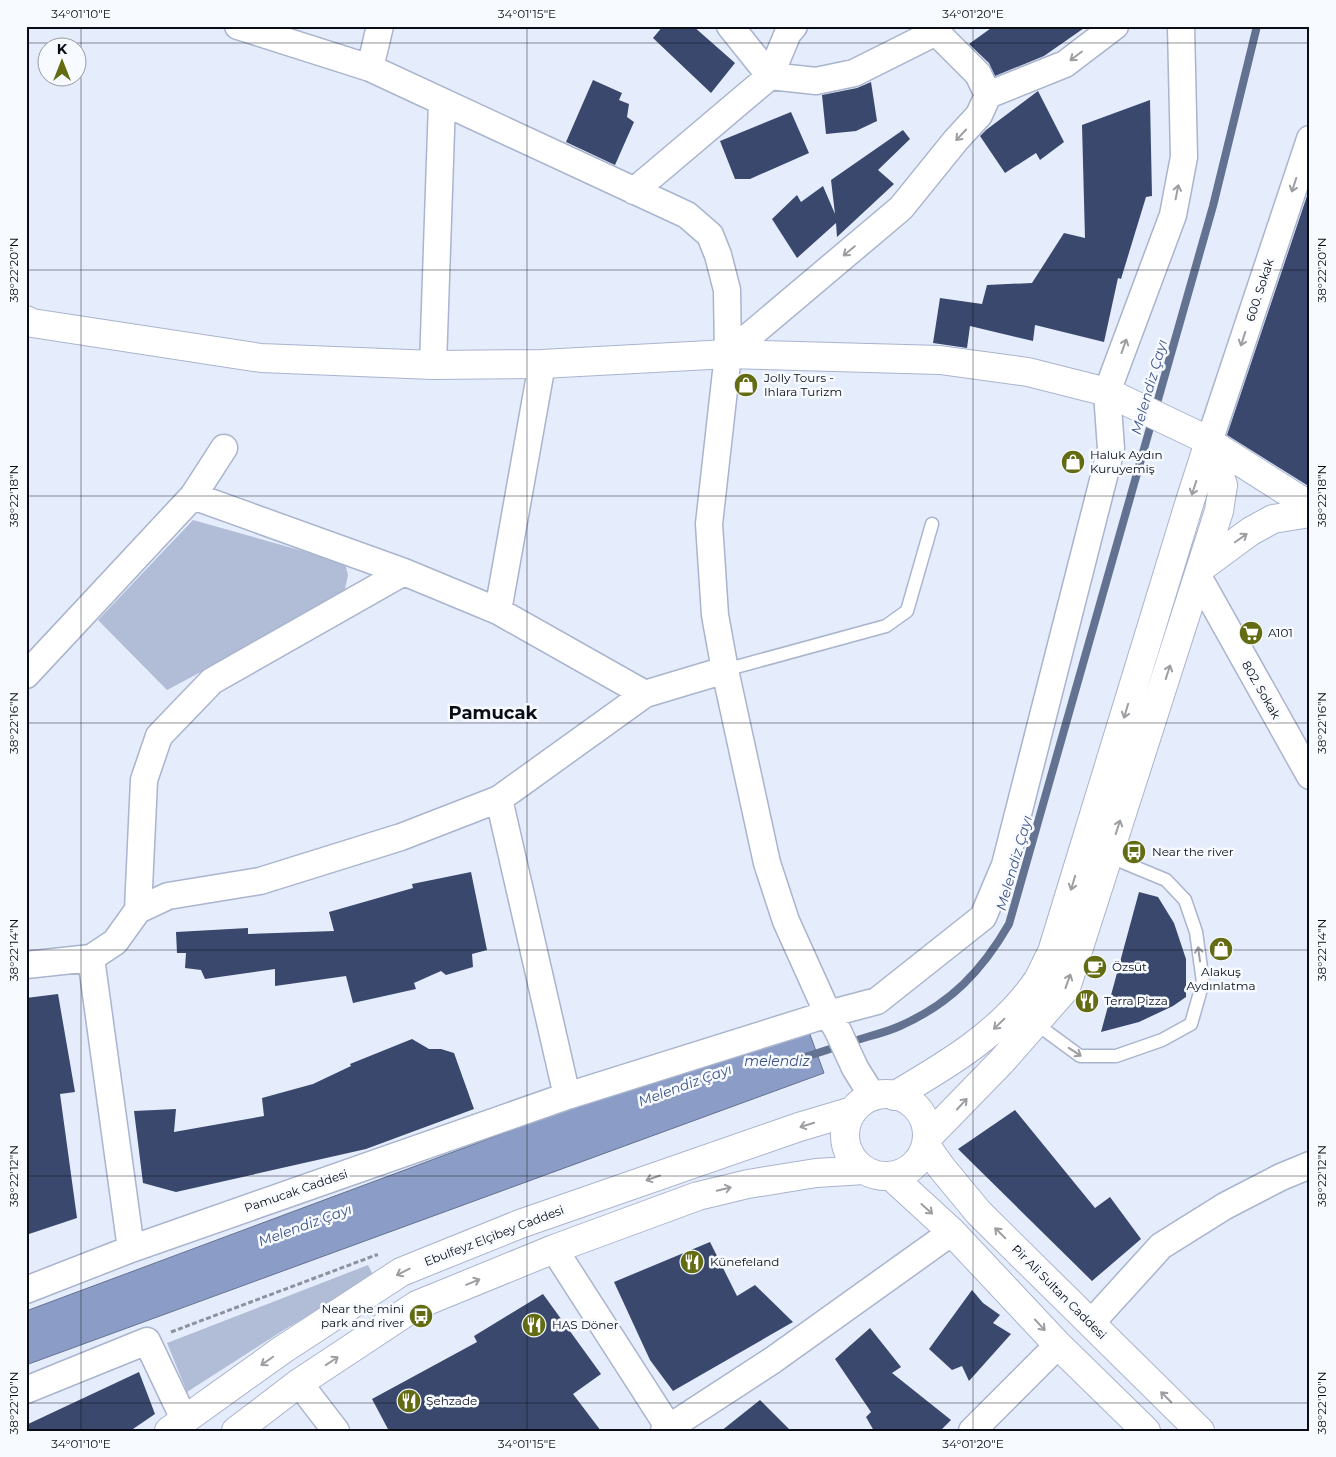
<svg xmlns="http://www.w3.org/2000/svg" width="1336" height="1457" font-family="Montserrat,sans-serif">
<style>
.green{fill:#b1bdd6}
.water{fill:#8b9dc6;stroke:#647291}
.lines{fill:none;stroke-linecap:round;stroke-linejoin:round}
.stream{stroke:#647291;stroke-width:8}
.building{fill:#39486c}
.lane-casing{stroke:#a9b4cd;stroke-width:15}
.street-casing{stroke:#a9b4cd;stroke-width:29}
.secondary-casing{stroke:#a9b4cd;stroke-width:30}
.path{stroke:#8c929f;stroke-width:3;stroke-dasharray:5 2.5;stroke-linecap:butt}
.lane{stroke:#fff;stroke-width:12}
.street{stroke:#fff;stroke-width:26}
.secondary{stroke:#fff;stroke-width:28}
.oneway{stroke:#9d9ea2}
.ticks{fill:none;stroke:#0a0d16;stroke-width:1;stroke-opacity:0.45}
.labels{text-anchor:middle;stroke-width:5;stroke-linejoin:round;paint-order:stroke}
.street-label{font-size:12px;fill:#0a0d16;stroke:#f7faff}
.poi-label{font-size:12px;fill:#0a0d16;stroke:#f7faff;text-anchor:start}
.water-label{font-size:14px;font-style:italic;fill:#3b5188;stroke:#f7faff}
.district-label{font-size:18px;font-weight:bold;fill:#0a0d16;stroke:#f7faff}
.neatline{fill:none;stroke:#0a0d16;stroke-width:2}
.ticks-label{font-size:12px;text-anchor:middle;fill:#0a0d16}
</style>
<rect width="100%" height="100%" fill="#e5ecfc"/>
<!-- green -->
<path class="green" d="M193 520 345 563 348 575 345 589 339 596 312 613 167 690 98 620Z
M368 1265 374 1277 287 1328 187 1392 167 1343Z"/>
<!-- water -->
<path class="water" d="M805 1021 824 1073 26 1365V1311Z"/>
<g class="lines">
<!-- stream -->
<path class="stream" d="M808 1056C828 1050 847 1043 867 1037 878 1034 889 1031 900 1026 950 1004 982 971 1009 924L1213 206 1257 26"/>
</g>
<!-- building -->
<path class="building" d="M663 26H693L735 63 711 93 653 38Z
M994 26H1087L1044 56 995 76 989 63 969 44Z
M593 80 622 93 619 100 629 104 627 117 634 122 615 165 566 142Z
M871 82 877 121 856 131 826 134 822 95 857 88Z
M1038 91 1064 142 1040 160 1036 153 1005 173 980 136 986 130Z
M1150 100 1152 196 1146 197 1121 279 1118 278 1104 342 1035 325 1033 341 970 326 967 348 933 343 940 298 982 304 987 285 1032 283 1064 233 1085 238 1082 125Z
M791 112 809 153 750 179H735L720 141Z
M903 130 910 139 878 170 894 184 837 237 836 223 797 258 772 219 797 195 801 202 823 186 835 214 831 180Z
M1310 187V487L1227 435Z
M471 872 487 950 472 954 473 967 446 975 441 971 414 983 416 989 353 1003 346 976 275 986V969L205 979 201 970 185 968 186 953H177L176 932 248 928V934L334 931 329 912 413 888 412 884Z
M1139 892 1158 897 1174 923 1186 959V997L1173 1006 1139 1022 1101 1032Z
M58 994 75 1092 60 1094 77 1218 26 1235V998Z
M412 1039 429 1049H441L454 1053 474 1109 366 1149 176 1192 143 1183 134 1111 176 1109 174 1132 264 1116 262 1098 313 1084 351 1066 350 1064Z
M1015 1110 1095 1208 1110 1197 1141 1239 1092 1281 958 1149Z
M710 1242 737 1296 755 1285 793 1322 673 1391 650 1360 614 1282Z
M972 1290 983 1303 1000 1315 993 1323 1011 1334 969 1381 962 1366 952 1370 929 1349Z
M543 1294 601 1374 573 1394 601 1431H389L372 1399 477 1342 474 1336Z
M870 1328 901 1367 892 1373 951 1420 940 1431H874L866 1417 871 1412 835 1359Z
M139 1372 155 1414 130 1431H26V1425Z
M760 1400 791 1431H721Z"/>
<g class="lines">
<!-- lane casing -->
<g class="lane-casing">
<path id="lane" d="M725 670 886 626 907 611 932 524
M1035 1023 1080 1056H1116L1162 1040 1191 1024 1203 982 1196 932 1185 900 1166 880 1108 856"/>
</g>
<!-- street casing -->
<g class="street-casing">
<path id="street" d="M238 26 370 68 380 26
M730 26 770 76 788 33 794 26
M930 26 978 74 988 95
M370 68 687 215 710 235 718 255 727 290 728 354 709 524 715 615 725 670 767 863 786 921 828 1014 838 1031 855 1068 873 1097
M634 191 770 76 816 81 854 73 936 32
M728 354 901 208 956 140 979 115 988 95 1065 64 1115 26
M433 365 442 102
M1199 436 1209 442 1310 139
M193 496 404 572 498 611 645 694
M1199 578 1310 776
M498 611 542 364
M26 675 193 496 224 448
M499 799 567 1096
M138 910 144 780 159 736 212 681 404 572
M91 958 131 1249
M26 965 91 958 115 942 138 910 168 896 260 881 401 837 499 799 645 694 725 670
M554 1249 671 1431
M26 1290 131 1249 567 1096 828 1014 877 1001 983 917 1005 865 1111 449 1107 392 1173 215 1184 157 1181 26
M1091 1323 1161 1246 1225 1206 1281 1177 1310 1165
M299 1383 336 1431
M26 1390 147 1341 184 1419
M664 1431 773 1360 952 1232
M972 1431 1058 1345"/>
</g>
<!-- secondary casing -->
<g class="secondary-casing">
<path id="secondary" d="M26 320 32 323 261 358 433 365 542 364 728 354 940 360 1028 372 1107 392 1199 436
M1209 442 1310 506
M1202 567 1251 531 1273 519 1310 513
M845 1135a41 41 0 1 1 82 0a41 41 0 1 1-82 0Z
M894 1096C947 1065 1003 1032 1038 980 1043 971 1047 961 1052 952L1190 501 1209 442
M927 1138 1002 1061 1066 988 1219 511 1223 485 1209 442
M926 1146 941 1167 979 1213 1200 1431
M891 1176 952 1232 1058 1345 1146 1431
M169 1431 282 1350 401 1272 520 1224 799 1127 853 1111
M236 1431 299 1383 417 1305 554 1249 698 1196 748 1184 816 1173 864 1170"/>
</g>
<!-- path -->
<path class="path" d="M171 1332 376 1255H378"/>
<!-- lane -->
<use href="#lane" class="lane"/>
<!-- street -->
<use href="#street" class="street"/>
<!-- secondary -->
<use href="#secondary" class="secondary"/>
</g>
<!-- one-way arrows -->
<defs><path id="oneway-shaft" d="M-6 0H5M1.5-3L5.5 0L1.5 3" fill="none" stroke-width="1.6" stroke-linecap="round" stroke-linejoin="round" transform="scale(1.25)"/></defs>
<g class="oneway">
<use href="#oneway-shaft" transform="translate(1076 56) rotate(143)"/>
<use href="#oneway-shaft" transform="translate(961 135) rotate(133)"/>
<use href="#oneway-shaft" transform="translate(1294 185) rotate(108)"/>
<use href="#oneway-shaft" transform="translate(1177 192) rotate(-79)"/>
<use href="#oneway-shaft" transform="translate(849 251) rotate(140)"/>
<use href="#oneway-shaft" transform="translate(1243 339) rotate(108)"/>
<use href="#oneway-shaft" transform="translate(1124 346) rotate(-70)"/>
<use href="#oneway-shaft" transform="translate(1194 488) rotate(108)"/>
<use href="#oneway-shaft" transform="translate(1241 538) rotate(-35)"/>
<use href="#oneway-shaft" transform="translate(1168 672) rotate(-72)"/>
<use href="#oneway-shaft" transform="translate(1126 711) rotate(107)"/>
<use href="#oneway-shaft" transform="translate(1118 827) rotate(-72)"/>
<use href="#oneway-shaft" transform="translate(1073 883) rotate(107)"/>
<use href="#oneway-shaft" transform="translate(1199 954) rotate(-98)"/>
<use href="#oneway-shaft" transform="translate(1068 981) rotate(-70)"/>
<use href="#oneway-shaft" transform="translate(999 1024) rotate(136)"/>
<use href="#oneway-shaft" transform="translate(1075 1052) rotate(33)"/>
<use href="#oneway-shaft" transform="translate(962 1104) rotate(-47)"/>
<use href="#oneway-shaft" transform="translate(807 1125) rotate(163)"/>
<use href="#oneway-shaft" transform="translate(653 1178) rotate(161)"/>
<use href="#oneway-shaft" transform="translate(724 1189) rotate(-14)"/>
<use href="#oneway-shaft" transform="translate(927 1209) rotate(42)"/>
<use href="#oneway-shaft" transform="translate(1000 1233) rotate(-135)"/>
<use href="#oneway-shaft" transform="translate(403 1272) rotate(153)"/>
<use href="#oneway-shaft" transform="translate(473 1282) rotate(-22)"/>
<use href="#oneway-shaft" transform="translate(1040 1325) rotate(47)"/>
<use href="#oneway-shaft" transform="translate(267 1361) rotate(145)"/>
<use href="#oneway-shaft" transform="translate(332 1361) rotate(-34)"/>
<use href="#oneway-shaft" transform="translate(1166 1397) rotate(-135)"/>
</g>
<!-- ticks -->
<path class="ticks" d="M81 26V1431M527 26V1431M973 26V1431M26 43H1310M26 270H1310M26 496H1310M26 723H1310M26 950H1310M26 1176H1310M26 1403H1310"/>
<!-- icons -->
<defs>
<g id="shop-disc" transform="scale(1.25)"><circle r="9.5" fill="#636c13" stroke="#f7faff"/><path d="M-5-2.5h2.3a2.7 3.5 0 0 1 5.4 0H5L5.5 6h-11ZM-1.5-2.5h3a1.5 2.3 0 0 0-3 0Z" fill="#fff"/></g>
<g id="supermarket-disc" transform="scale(1.25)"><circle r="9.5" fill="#636c13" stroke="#f7faff"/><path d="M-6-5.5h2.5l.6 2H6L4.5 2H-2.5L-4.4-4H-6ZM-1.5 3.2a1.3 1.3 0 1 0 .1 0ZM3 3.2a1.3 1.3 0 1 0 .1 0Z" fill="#fff"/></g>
<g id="bus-disc" transform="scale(1.25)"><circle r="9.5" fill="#636c13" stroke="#f7faff"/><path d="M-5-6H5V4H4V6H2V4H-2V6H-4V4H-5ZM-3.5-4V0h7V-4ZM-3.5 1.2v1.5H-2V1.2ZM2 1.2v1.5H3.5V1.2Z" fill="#fff"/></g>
<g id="cafe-disc" transform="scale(1.25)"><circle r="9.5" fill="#636c13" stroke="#f7faff"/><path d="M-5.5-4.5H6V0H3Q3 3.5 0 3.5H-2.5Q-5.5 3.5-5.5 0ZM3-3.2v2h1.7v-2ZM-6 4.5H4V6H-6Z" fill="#fff"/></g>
<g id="restaurant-disc" transform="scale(1.25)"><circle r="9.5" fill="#636c13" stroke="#f7faff"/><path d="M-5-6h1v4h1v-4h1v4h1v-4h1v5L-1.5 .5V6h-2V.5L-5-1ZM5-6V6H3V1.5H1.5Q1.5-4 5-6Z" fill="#fff"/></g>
</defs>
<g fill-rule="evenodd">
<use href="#shop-disc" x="746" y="385"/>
<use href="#shop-disc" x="1073" y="462"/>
<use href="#supermarket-disc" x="1251" y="633"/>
<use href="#bus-disc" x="1134" y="852"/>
<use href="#shop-disc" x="1221" y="949"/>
<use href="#cafe-disc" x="1095" y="967"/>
<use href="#restaurant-disc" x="1087" y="1001"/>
<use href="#restaurant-disc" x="692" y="1262"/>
<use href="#bus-disc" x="421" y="1316"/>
<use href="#restaurant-disc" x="534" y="1325"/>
<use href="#restaurant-disc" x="409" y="1401"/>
</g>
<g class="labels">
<!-- street labels -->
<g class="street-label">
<text transform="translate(1260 290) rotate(-72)" y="4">600. Sokak</text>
<text transform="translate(1261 690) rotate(60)" y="4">802. Sokak</text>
<text transform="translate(296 1191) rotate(-19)" y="4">Pamucak Caddesi</text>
<text transform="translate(494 1236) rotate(-21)" y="4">Ebulfeyz Elçibey Caddesi</text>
<text transform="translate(1059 1292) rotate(45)" y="4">Pir Ali Sultan Caddesi</text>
</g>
<!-- poi labels -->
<g class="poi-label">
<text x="764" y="382">Jolly Tours -<tspan x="764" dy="14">Ihlara Turizm</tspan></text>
<text x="1090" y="459">Haluk Aydın<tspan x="1090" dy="14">Kuruyemiş</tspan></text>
<text x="1268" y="637">A101</text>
<text x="1152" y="856">Near the river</text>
<text x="1112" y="971">Özsüt</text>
<text x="1221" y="976" text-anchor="middle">Alakuş<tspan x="1221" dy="14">Aydınlatma</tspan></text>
<text x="1104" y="1005">Terra Pizza</text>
<text x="710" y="1266">Künefeland</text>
<text x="404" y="1313" text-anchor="end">Near the mini<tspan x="404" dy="14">park and river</tspan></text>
<text x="552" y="1329">HAS Döner</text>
<text x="426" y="1405">Şehzade</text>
</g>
<!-- water labels -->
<g class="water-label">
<text transform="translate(1149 387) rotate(-74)" y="5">Melendiz Çayı</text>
<text transform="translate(1014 863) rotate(-74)" y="5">Melendiz Çayı</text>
<text x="777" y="1066">melendiz</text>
<text transform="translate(685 1085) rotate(-20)" y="5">Melendiz Çayı</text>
<text transform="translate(305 1225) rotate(-20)" y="5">Melendiz Çayı</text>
</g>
<!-- district labels -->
<g class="district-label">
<text x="493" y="719">Pamucak</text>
</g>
</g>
<!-- border -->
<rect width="1336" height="1457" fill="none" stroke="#f7faff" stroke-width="55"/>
<!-- north arrow -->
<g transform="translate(62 62)"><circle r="24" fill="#f7faff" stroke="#989ba2"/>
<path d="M0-4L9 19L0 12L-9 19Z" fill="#636c13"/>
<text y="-8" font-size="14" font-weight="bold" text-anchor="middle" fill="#0a0d16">K</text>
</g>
<rect x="28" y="28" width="1280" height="1402" class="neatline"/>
<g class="ticks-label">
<text x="81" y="18">34°01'10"E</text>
<text x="527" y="18">34°01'15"E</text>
<text x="973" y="18">34°01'20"E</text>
<text transform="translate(14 270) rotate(-90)" y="4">38°22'20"N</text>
<text transform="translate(1322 270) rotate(-90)" y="4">38°22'20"N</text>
<text transform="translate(14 496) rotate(-90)" y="4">38°22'18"N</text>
<text transform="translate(1322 496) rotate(-90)" y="4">38°22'18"N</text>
<text transform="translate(14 723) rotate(-90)" y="4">38°22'16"N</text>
<text transform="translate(1322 723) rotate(-90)" y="4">38°22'16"N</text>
<text transform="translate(14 950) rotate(-90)" y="4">38°22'14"N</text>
<text transform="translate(1322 950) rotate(-90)" y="4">38°22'14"N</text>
<text transform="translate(14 1176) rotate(-90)" y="4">38°22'12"N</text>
<text transform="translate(1322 1176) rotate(-90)" y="4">38°22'12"N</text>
<text transform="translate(14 1403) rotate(-90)" y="4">38°22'10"N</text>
<text transform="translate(1322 1403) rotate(-90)" y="4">38°22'10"N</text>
<text x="81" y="1448">34°01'10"E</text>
<text x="527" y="1448">34°01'15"E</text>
<text x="973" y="1448">34°01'20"E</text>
</g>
</svg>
